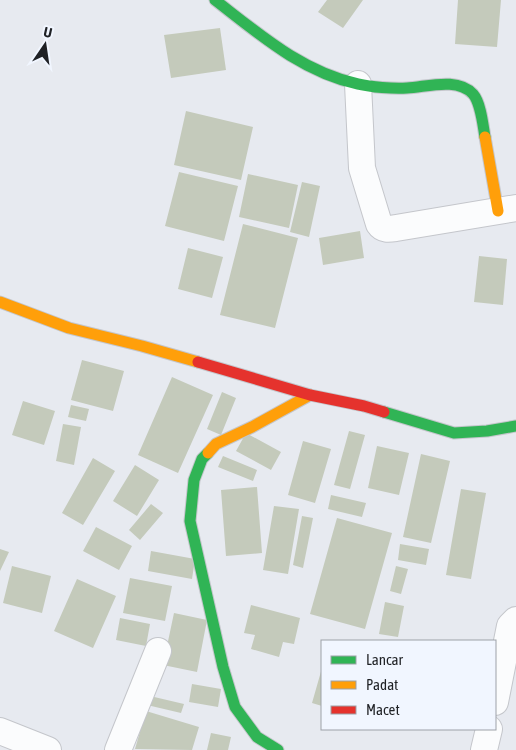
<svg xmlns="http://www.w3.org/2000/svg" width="516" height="750" font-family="'Asap Condensed',sans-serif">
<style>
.building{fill:#c4cabb}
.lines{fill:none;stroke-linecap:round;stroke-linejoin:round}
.street-casing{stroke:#c4c6cb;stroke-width:28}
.fast-casing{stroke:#c4c6cb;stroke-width:13}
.slow-casing{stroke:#c4c6cb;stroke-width:13}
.jam-casing{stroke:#c4c6cb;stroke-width:13}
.street{stroke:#fbfcfd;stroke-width:26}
.fast{stroke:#30b455;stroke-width:11}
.slow{stroke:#ff9f0a;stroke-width:11}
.jam{stroke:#e5322d;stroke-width:11}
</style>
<rect width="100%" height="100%" fill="#e7eaf0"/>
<!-- building -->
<path class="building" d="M327 0H363L343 28 318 12Z
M458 0H501L497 47 455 44Z
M220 28 226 70 171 78 164 35Z
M186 111 253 127 241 180 174 165Z
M179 172 238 186 224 241 165 226Z
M248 174 298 185 289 228 239 217Z
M302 182 320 186 309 237 290 232Z
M243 224 298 238 275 328 220 315Z
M360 231 364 258 323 265 319 238Z
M188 248 223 257 212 298 178 289Z
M479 256 507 259 503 305 474 302Z
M82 360 124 371 113 411 71 400Z
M172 377 213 395 178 473 138 455Z
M222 392 236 398 221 435 207 429Z
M23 401 55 411 44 445 12 435Z
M71 405 89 409 86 421 68 417Z
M63 424 81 427 74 465 56 461Z
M349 431 365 435 350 489 334 485Z
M246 433 281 452 271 470 236 451Z
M303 441 331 449 315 503 288 495Z
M377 446 409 453 399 495 368 488Z
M421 454 450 461 431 543 403 537Z
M223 456 257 470 253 481 218 467Z
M93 458 115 471 83 525 62 513Z
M135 465 159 480 137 516 113 501Z
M257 487 262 553 226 556 221 490Z
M461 489 486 493 471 579 446 575Z
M331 495 366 503 362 517 328 509Z
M151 504 163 513 140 540 129 530Z
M274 506 299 509 288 574 263 570Z
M302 516 313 518 303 568 293 565Z
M337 518 392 533 365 629 310 614Z
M96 527 132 546 119 570 83 551Z
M400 544 429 549 426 565 398 560Z
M0 549 9 552 0 571Z
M151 551 195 559 192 579 148 571Z
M12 566 51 576 42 613 3 603Z
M396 566 408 569 401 594 390 591Z
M130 578 172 586 165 621 123 613Z
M77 579 116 596 93 648 54 631Z
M385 602 404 606 398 637 379 634Z
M251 605 300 618 294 644 283 642 279 657 251 649 255 635 244 633Z
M174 613 207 620 197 672 163 665Z
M120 618 150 624 146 646 116 640Z
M322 668V706L312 703Z
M192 684 221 689 218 707 189 702Z
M150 696 184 704 181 713 147 705Z
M146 711 199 727 192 750 135 749Z
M211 733 231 737 228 750H207Z"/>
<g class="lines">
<!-- street casing -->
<g class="street-casing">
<path id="street" d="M358 84 362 168 379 224C383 230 389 229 396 228L516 208
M495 702 510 626 516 620
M0 731 48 750
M118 750 158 651
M484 750 489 729"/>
</g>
<!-- fast casing -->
<g class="fast-casing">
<path id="fast" d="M215 0C259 34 302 72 358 84 371 87 393 89 407 88 427 87 457 77 473 94 481 103 483 126 485 137
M384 412 454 433 487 431 516 426
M208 453 202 459 194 480 190 521 223 667 235 707 257 737 278 750"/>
</g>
<!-- slow casing -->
<g class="slow-casing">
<path id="slow" d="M485 137 498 211
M0 302 69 328 142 346 198 362
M208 453 216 444 252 427 310 395"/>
</g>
<!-- jam casing -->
<g class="jam-casing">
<path id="jam" d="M198 362 310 395 364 406 384 412"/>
</g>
<!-- street -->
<use href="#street" class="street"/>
<!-- fast -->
<use href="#fast" class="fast"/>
<!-- slow -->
<use href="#slow" class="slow"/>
<!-- jam -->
<use href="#jam" class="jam"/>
</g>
<!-- legend -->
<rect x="321" y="640" width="175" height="90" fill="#f1f6ff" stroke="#9da1a8"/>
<rect x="331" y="656" width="25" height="8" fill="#30b455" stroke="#9da1a8"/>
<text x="366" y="665" font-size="15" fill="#1f2125">Lancar</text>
<rect x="331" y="681" width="25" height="8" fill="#ff9f0a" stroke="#9da1a8"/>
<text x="366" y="690" font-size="15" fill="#1f2125">Padat</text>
<rect x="331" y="706" width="25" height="8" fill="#e5322d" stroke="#9da1a8"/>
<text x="366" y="715" font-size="15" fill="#1f2125">Macet</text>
<!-- north arrow -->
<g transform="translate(45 45) rotate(13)" stroke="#f1f6ff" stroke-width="4" paint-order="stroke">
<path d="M0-4L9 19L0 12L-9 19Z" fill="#1f2125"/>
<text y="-8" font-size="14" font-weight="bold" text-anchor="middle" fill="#1f2125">U</text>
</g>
</svg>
